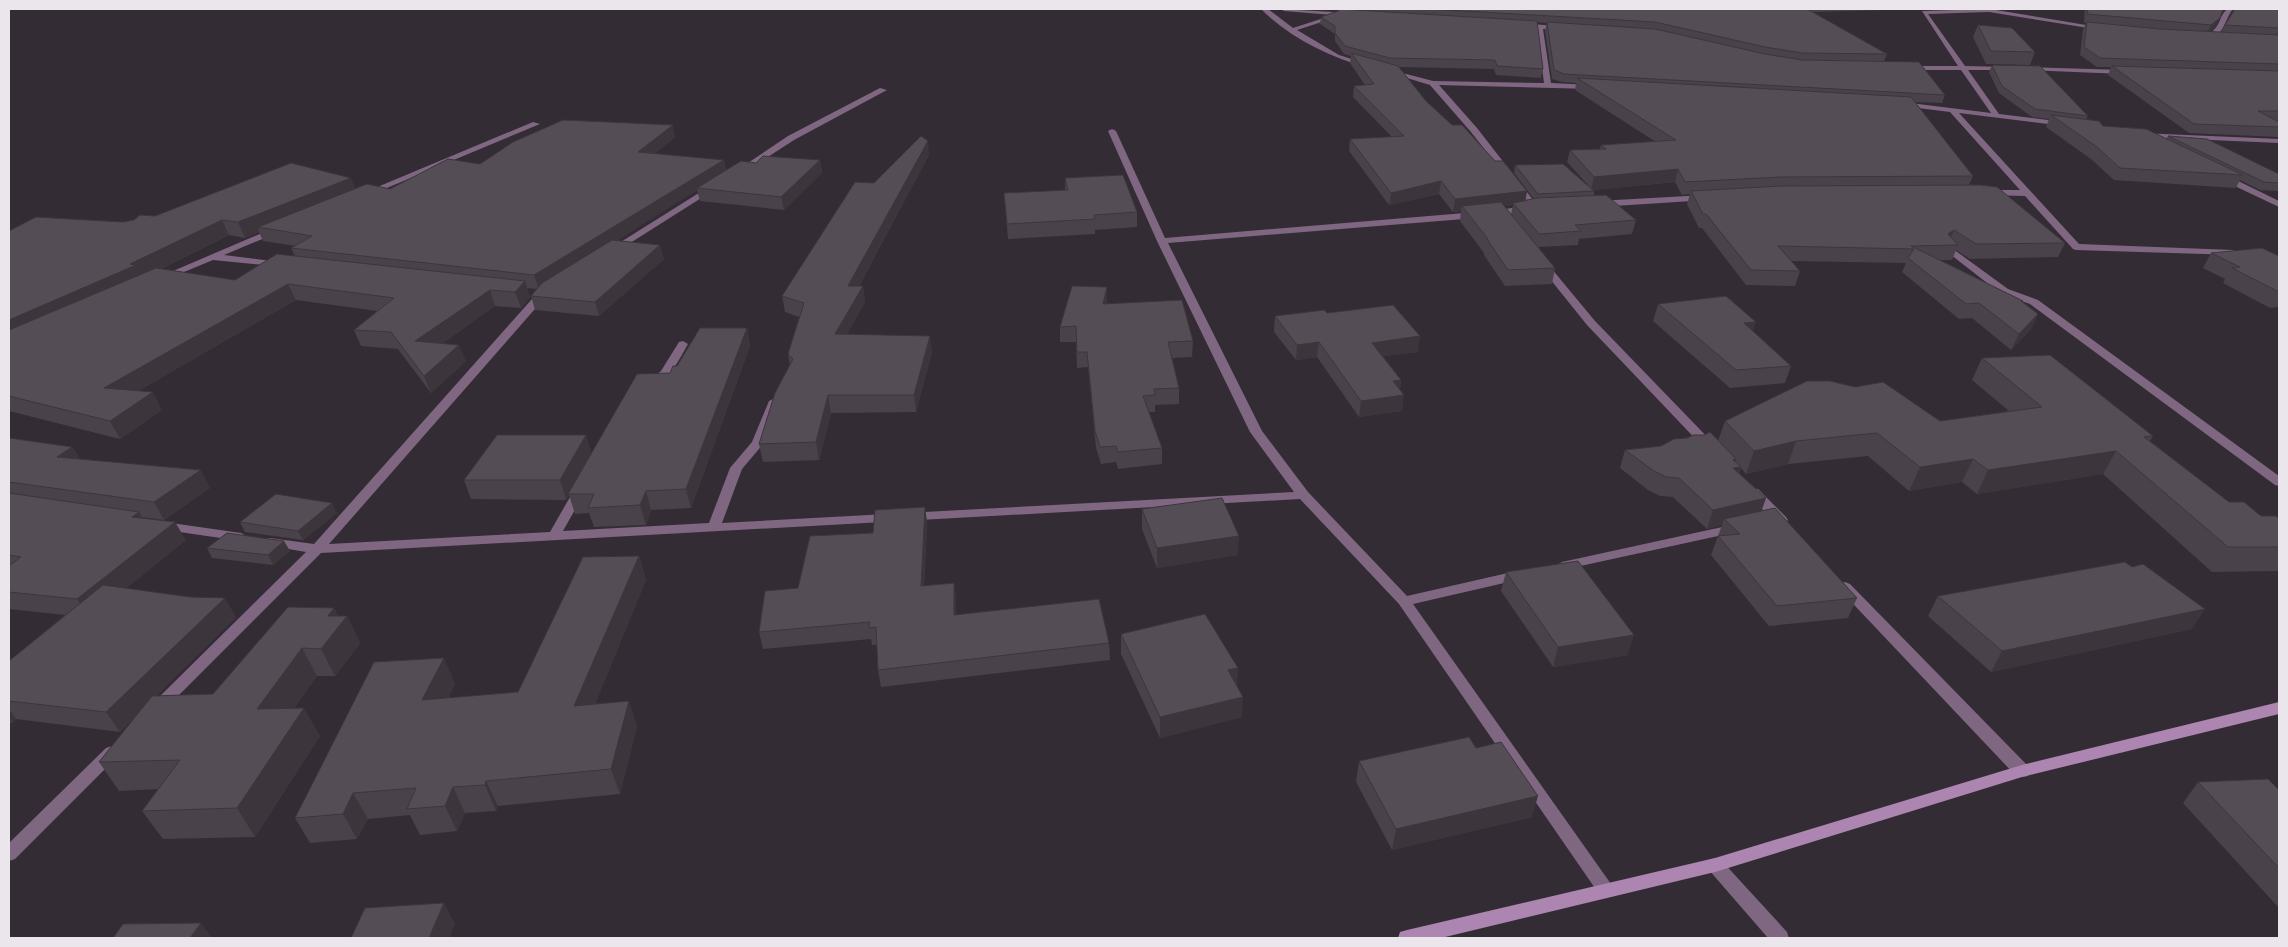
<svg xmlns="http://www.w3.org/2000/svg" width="2288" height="947" font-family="'Noto Sans',sans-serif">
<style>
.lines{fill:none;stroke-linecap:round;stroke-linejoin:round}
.street{fill:#7f6782;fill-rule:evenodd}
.secondary{fill:#ac85b1;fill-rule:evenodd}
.wall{fill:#49424a;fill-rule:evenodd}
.shaded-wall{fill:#3c363c}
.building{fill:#554d56;stroke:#3c363c}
</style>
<rect width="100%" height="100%" fill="#342c35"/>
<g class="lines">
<!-- street -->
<path class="street" d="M1261 9H1268L1293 28 1333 15 1284 11 1281 9 1351 13V15H1337V17L1297 30 1339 55 1370 65 1367 67C1329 57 1289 37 1261 9Z
M1990 9 2104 28 2101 30 1989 12 1928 14 1965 66 2009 67 2010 68 2007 70H1968L1999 114 2064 122 2068 124 2064 126 1959 113 2079 244 2233 250 2236 251V255L2076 250 2073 249 2025 196 1985 195 1984 193 1988 190H2020L1950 112 1902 106 1898 104 1902 102 1991 113 1961 70H1907L1904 68 1907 66H1958L1922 11Z
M2227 9H2233C2225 18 2224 38 2208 37V35C2223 24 2217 19 2227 9Z
M1521 23 1565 27 1563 30 1543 29 1551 83 1590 85H1593V89L1439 85 1477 128 1537 205V209L1501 216 1168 243 1262 431 1308 492 1407 596 1521 570 1526 572 1528 575 1526 578 1413 604 1611 884 1614 889 1611 894 1605 897 1599 894 1399 604 1300 499 321 553 164 710 158 712 152 710 150 706 306 552 265 545 263 542 265 539 270 538 314 544 540 290H548V294L329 544 550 532 574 490 580 486 586 490 563 531 709 523 730 468 752 442 769 401 775 398 781 401 764 443 742 469 722 523 1294 492 1250 432 1157 241 1108 131 1112 129 1116 131 1165 238 1501 210 1528 205 1471 132 1430 85 1387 72 1391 70 1433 81 1544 83 1537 28 1519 26Z
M2027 67 2124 70 2128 72 2124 74 2025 70V68Z
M880 88 887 90 794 140 743 173 736 171 788 136Z
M533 122 540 124 370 195 363 193Z
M2140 133 2279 139V143L2143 137H2140Z
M2220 175H2226L2279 201V207L2220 179Z
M710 186 717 188 616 252H610L608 250Z
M1705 195 1709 198 1708 200 1598 207 1594 204 1598 201Z
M276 227 279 228V232L224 255 280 262 283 263V267L213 260 167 279H161L159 277Z
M1949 246 2008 289 2038 300 2279 476V486L2275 485 2030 304 2000 293 1946 251 1944 249Z
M1543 261 1546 262 1595 321 1714 444 1716 447 1714 450H1706L1587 325 1538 264Z
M683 341 688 344C681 356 665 390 648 385L646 383 661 371 679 342Z
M1753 488 1758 489 1786 517 1788 520 1786 523H1776L1748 495 1747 492 1748 489Z
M164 522 241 533 248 537 241 541 159 529 157 526 159 523Z
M1736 524 1741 525 1743 528 1741 531 1562 570 1555 566 1562 562Z
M1845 582 1850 584 2028 766 2030 771 2028 776 2022 777 2016 776 1840 590 1838 587 1840 584Z
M112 746 118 748 120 752 118 756 15 859 9 861V843L106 748Z
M1715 858 1721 860 1787 932 1789 938H1768L1709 870 1706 865 1709 860Z"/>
<!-- secondary -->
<path class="secondary" d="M2279 702V714L2022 777 1715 872 1441 938H1398L1400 932 1407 930 1715 858 2022 765Z"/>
</g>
<!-- wall -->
<path class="wall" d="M1313 9H1922L1813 12 1887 54 1884 61 1945 95 1942 103 1915 102 1973 176 1969 185 2065 243 2058 257 1970 259 1956 250 1952 260H1940L2023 301V303L2038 314 2031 329 2011 350 1972 318 1959 319 1902 272 1906 263 1791 261 1800 271 1795 286 1746 285 1702 228H1699L1687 204 1690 194 1682 195 1675 182 1593 190 1594 191V196L1636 220 1632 234 1579 239 1578 245 1538 247 1555 268 1552 284 1505 286 1484 255V253L1460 221 1461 211 1453 212 1439 194 1389 205 1349 151 1350 139 1392 137 1353 97 1354 86 1365 85 1350 63 1351 56 1344 54 1335 41V34L1320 24 1321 17 1338 11 1339 10ZM1537 22 1547 23 1545 30 1552 79 1562 82 1576 83 1575 90 1656 142 1601 145 1600 149 1570 150 1567 162 1588 185 1515 165 1514 173 1534 199 1525 200 1527 191 1495 161 1452 125 1426 101 1399 67 1494 69 1496 75 1541 78 1543 69ZM1513 205 1511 214 1504 206Z
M2085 9H2225L2223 11 2216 26 2209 32H2221L2234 9H2279V121H2278L2279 122V137L2189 133 2108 75 2111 67H2097L2080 55 2083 30 2086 23 2084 22ZM2133 27 2172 30 2160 29Z
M1978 25 2035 52 2030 65 1986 64 1973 37Z
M1992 65 2088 116 2086 120 2103 126 2166 139 2168 136 2279 174V191L2260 190 2240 180 2236 188 2114 180 2091 159 2046 127 2049 119 2032 117 1999 93 1989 72Z
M675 137 654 154 724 160 726 170 756 163 820 160 822 173 784 210 700 201 697 190 616 241 664 259 599 316 535 310 531 296 537 289 527 288 530 297 521 308 495 306 443 343 466 361 431 393 398 349 361 346 354 330 377 311 296 300 138 391 162 410 120 439 9 411V231L123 222 155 216 355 188 390 189 480 164ZM259 232 263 241 296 246 291 248 295 256 235 280 161 269 229 235 245 238Z
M929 155 859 286H863L865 302 847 334 932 352 916 412 831 413 819 460 763 462 759 444 790 366 788 354 799 317 785 312 782 296 874 183Z
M1065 178 1137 212V227L1095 230V234L1008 239 1004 193 1065 190Z
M2211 253 2279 256V308L2278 307 2270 308 2223 283 2225 279 2203 268Z
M1107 302V303L1193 341 1192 357 1172 358 1179 388V404L1155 405V412H1149L1162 448V464L1118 469 1116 462 1101 464 1096 448 1088 367 1077 368 1076 342H1060V327Z
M1658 304 1753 331 1791 366 1785 383 1730 388 1653 321Z
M1327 313 1418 352 1383 356 1401 380 1400 390 1402 411 1359 417 1317 357 1296 360 1274 332 1275 316Z
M747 328 750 346 691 508 651 510 646 525 594 527 589 513 575 514 569 495 566 500 471 499 464 480 592 454 677 366Z
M1982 358 2153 436 2150 441 2229 502 2261 516 2279 519V571L2212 572 2103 474 1977 494 1962 482 1909 491 1868 456 1788 464 1746 474 1741 468 1739 474 1761 512 1857 598 1848 618 1769 626 1711 555 1722 525 1707 529 1673 497 1660 496 1648 490 1620 468 1625 450 1718 441 1725 421H1940L2009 411 1972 380Z
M9 438 72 447 80 459 210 488 164 520 142 517 143 518 186 540 126 588 236 617 156 696 213 694 334 608 338 616H347L360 643 335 676H317L294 708 320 736 255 837 163 839 142 811 158 789 119 791 99 762 137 715 120 732 16 719 12 723H9V661L65 615 9 609Z
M925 507 927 523 924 586 954 583 956 600V615L1109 643 1110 660 881 687 878 670 877 645H872L871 639 763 649 759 632 798 588 873 533Z
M1142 509 1238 555 1157 568 1142 529Z
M337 513 303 540 245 532 240 522Z
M207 548 290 551 273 565 212 558Z
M639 556 646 580 595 704 637 726 620 794 498 806 496 811 465 813 457 831 420 835 410 815 368 819 357 839 310 843 295 818 455 683 448 698 518 692Z
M1506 572 1628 655 1553 667 1501 591Z
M1938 596 2192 629 1991 672 1928 616Z
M1121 634 1237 686 1242 717 1160 738 1121 654Z
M1476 748 1532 817 1392 850 1356 782 1359 761Z
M2198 782 2279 790V908L2183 803Z"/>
<!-- shaded-wall -->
<path class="shaded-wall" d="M2220 18 2216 26 2207 33 2211 25Z
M673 125 675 137 641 164 638 152Z
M928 141 929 155 850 302 848 286Z
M724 160 726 172 697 188V190L539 289 534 275Z
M820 160 822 173 784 210 781 197Z
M1678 169 1675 182 1591 190 1594 177Z
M351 178 357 192 258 227 259 232 245 238 238 222Z
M1441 181 1439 194 1389 205 1391 193Z
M1527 191 1525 204 1513 203V205L1466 211 1462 206 1461 211 1453 212 1455 199Z
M222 220 229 235 143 278 9 341V320L130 264Z
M1954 230 1948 244V234Z
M660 245 664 259 599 316 595 302Z
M525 281 530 297 521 308 515 292Z
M288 284 296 300 114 405 104 388Z
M863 286 865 302 838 351 835 334Z
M1107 287V302L1103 319V304Z
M490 290 495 306 422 358 415 341Z
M2038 314 2031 329 2011 350 2019 334Z
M1756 322 1750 339 1744 323Z
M747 328 750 346 691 508 686 489Z
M930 336 932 352 916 412 914 395Z
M1420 336 1418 352 1370 358 1372 343Z
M1319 342 1317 357 1296 360 1297 345Z
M459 345 466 361 431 393 424 376Z
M1401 380 1399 396 1393 381Z
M153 392 162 410 120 439 110 421Z
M828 395 831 413 819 460 816 442Z
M1404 395 1402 411 1359 417 1361 401Z
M586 435 592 454 566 500 560 480Z
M1796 441 1788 464 1746 474 1754 451Z
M72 447 83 464 57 457Z
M2116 451 2103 474 1977 494 1988 470Z
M1736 459 1733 468 1741 467 1734 486 1727 487 1730 478 1727 479 1733 460Z
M1973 459 1962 482 1909 491 1920 467Z
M201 470 210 488 164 520 154 502Z
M646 491 651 510 646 525 640 505Z
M1766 498 1759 518 1724 519 1722 525 1707 529 1713 510Z
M332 503 337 513 303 540 298 531Z
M925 507 927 523 923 603 921 586Z
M139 512 150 530 132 517Z
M175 522 186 540 90 618 77 599Z
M1239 536 1238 555 1157 568V548Z
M284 541 290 551 273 565 268 555Z
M639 556 646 580 584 731 574 706Z
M954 583 956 600V633L954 615Z
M225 598 236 617 120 732 106 712Z
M334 608 342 623 347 616 360 643 335 676 321 649 328 616Z
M2205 609 2192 629 1991 672 2002 651Z
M1634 635 1628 655 1553 667 1558 647Z
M302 648 317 676 273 737 257 709Z
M444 658 455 683 434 725 422 700Z
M1238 668 1237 688 1228 670Z
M1243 697 1242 717 1160 738V717Z
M629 701 637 726 620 794 611 769Z
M304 708 320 736 255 837 237 808Z
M9 709 16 719 12 723 9 719Z
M486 781 498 806 496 811 485 785Z
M453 787 465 813 457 831 445 806Z
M353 793 368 819 357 839 343 814Z
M1538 796 1532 817 1392 850 1396 829Z
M444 903 455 924 449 938H429Z
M201 923 212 938H190Z"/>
<!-- building -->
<path class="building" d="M1339 9 1537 21 1543 69 1497 66 1495 60 1390 58 1345 46 1335 33V26L1321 17 1338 11Z
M1429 9H1807L1887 54 1802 53 1765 47 1655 22Z
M2088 9H2223L2220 18 2211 25 2087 14Z
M2235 9H2279V28L2225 25Z
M1547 22 1655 29 1765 54 1802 60 1919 62 1945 95 1564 74 1554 70Z
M2087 22 2160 29 2279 35V64L2100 58 2084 47Z
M1978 25 2012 28 2035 52 1991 51Z
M1351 53 1398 66 1426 101 1452 125H1462L1495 161H1503L1527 191 1455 199 1441 181 1391 193 1350 139 1404 136 1354 86 1374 84Z
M1992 65 2040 66 2088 116 2035 109 2002 86Z
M2112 66 2279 71V111H2258L2279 122V127L2194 124Z
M1577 78 1911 97 1973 176 1781 177 1685 182 1678 169 1594 177 1570 150 1606 149 1601 145 1676 140Z
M2051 115 2099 121 2103 126 2146 129 2243 175 2120 168 2097 147Z
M563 120 673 125 638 152 724 160 534 275 291 248 312 236 258 227 367 184 390 189 448 159 480 164 513 142Z
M921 136 928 141 848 286H863L835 334 930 336 914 395H828L816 442 759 444 775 393 793 359 788 354 804 303 782 296 855 182 874 183Z
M2168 136 2207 139 2279 174V183L2264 182Z
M763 156 820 160 781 197 697 188 741 161 756 163Z
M291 163 351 178 238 222 222 220 130 264 136 265 9 320V231L36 217 123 222 134 220 140 215 155 216Z
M1563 164 1594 191 1538 194 1515 165Z
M1123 175 1137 212 1094 215 1095 219 1007 224 1004 193 1068 190 1065 178Z
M1981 185 1997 187 2065 243 1976 244 1954 230 1948 234 1958 245 1911 246 2023 301H2021L2038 314 2019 334 1979 303 1966 304 1908 258 1914 249 1778 246 1800 271 1751 270 1706 214H1703L1691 191 1781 186Z
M1606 195 1636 220 1575 225 1581 231 1539 234 1513 203 1537 198Z
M1501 202 1555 268 1508 270 1487 239H1488L1462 206Z
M612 240 660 245 595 302 531 296 542 283Z
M2262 248 2279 256V292L2232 268 2240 267 2211 253Z
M277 254 525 281 515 292 490 290 415 341 459 345 424 376 391 332 354 330 394 298 288 284 104 388 153 392 110 421 9 396V330L156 268 235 280Z
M1072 286 1107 287 1103 304 1182 300 1193 341 1168 342 1179 388 1154 389 1155 395 1143 396 1162 448 1118 452 1116 446 1100 447 1095 431 1087 352H1077L1076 326 1060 327Z
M1726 296 1756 322 1744 323 1791 366 1736 370 1658 304Z
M1393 305 1420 336 1372 343 1401 380 1393 381 1404 395 1361 401 1319 342 1297 345 1275 316 1324 310 1327 313Z
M700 328H747L686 489 646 491 640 505 588 508 594 494H568L637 374 670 373 673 366H677Z
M2050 355 2153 436 2144 437 2229 502H2244L2261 516H2276L2279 519V547H2228L2116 451 1988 470 1973 459 1920 467 1877 433 1796 441 1754 451 1725 421 1807 381H1830L1855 387 1883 382 1940 421 2042 407 1982 358Z
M1710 432 1736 459 1733 460 1741 467 1733 468 1766 498 1713 510 1679 478 1666 477 1654 471 1625 450 1661 446 1674 439 1687 438 1693 435H1704Z
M497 435H586L560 480H464Z
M9 438 72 447 57 457 201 470 154 502 9 482Z
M9 493 139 512 132 517 175 522 77 599 9 592V566L21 557 9 555Z
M276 494 332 503 298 531 240 522Z
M1222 498 1239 536 1157 548 1142 509Z
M925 507 921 586 954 583V615L1099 599 1109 643 878 670 876 627 869 628 870 622 759 632 765 591 798 588 810 536 873 533 875 510Z
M1775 508 1857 598 1777 606 1718 536 1740 534 1724 519Z
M227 533 284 541 268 555 207 548Z
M639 556 574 706 629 701 611 769 486 781 485 785 453 787 445 806 407 809 416 788 353 793 343 814 295 818 374 662 444 658 422 700 518 692 583 557Z
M1578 561 1634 635 1558 647 1506 572Z
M2125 562 2132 567 2143 564 2205 609 2002 651 1938 596Z
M103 585 190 597 225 598 106 712 9 701V661Z
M288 607 334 608 328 616H347L321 649 302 648 257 709 304 708 237 808 142 811 180 760 99 762 152 696 213 694Z
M1205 614 1238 668 1228 670 1243 697 1160 717 1121 634Z
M1469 737 1476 748 1501 742 1538 796 1396 829 1359 761Z
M2268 779 2279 790V868L2198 782Z
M444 903 429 938H351L365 908Z
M201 923 190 938H113L123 924Z"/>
<!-- border -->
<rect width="2288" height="947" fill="none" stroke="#ebe6ec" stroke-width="20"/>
</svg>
